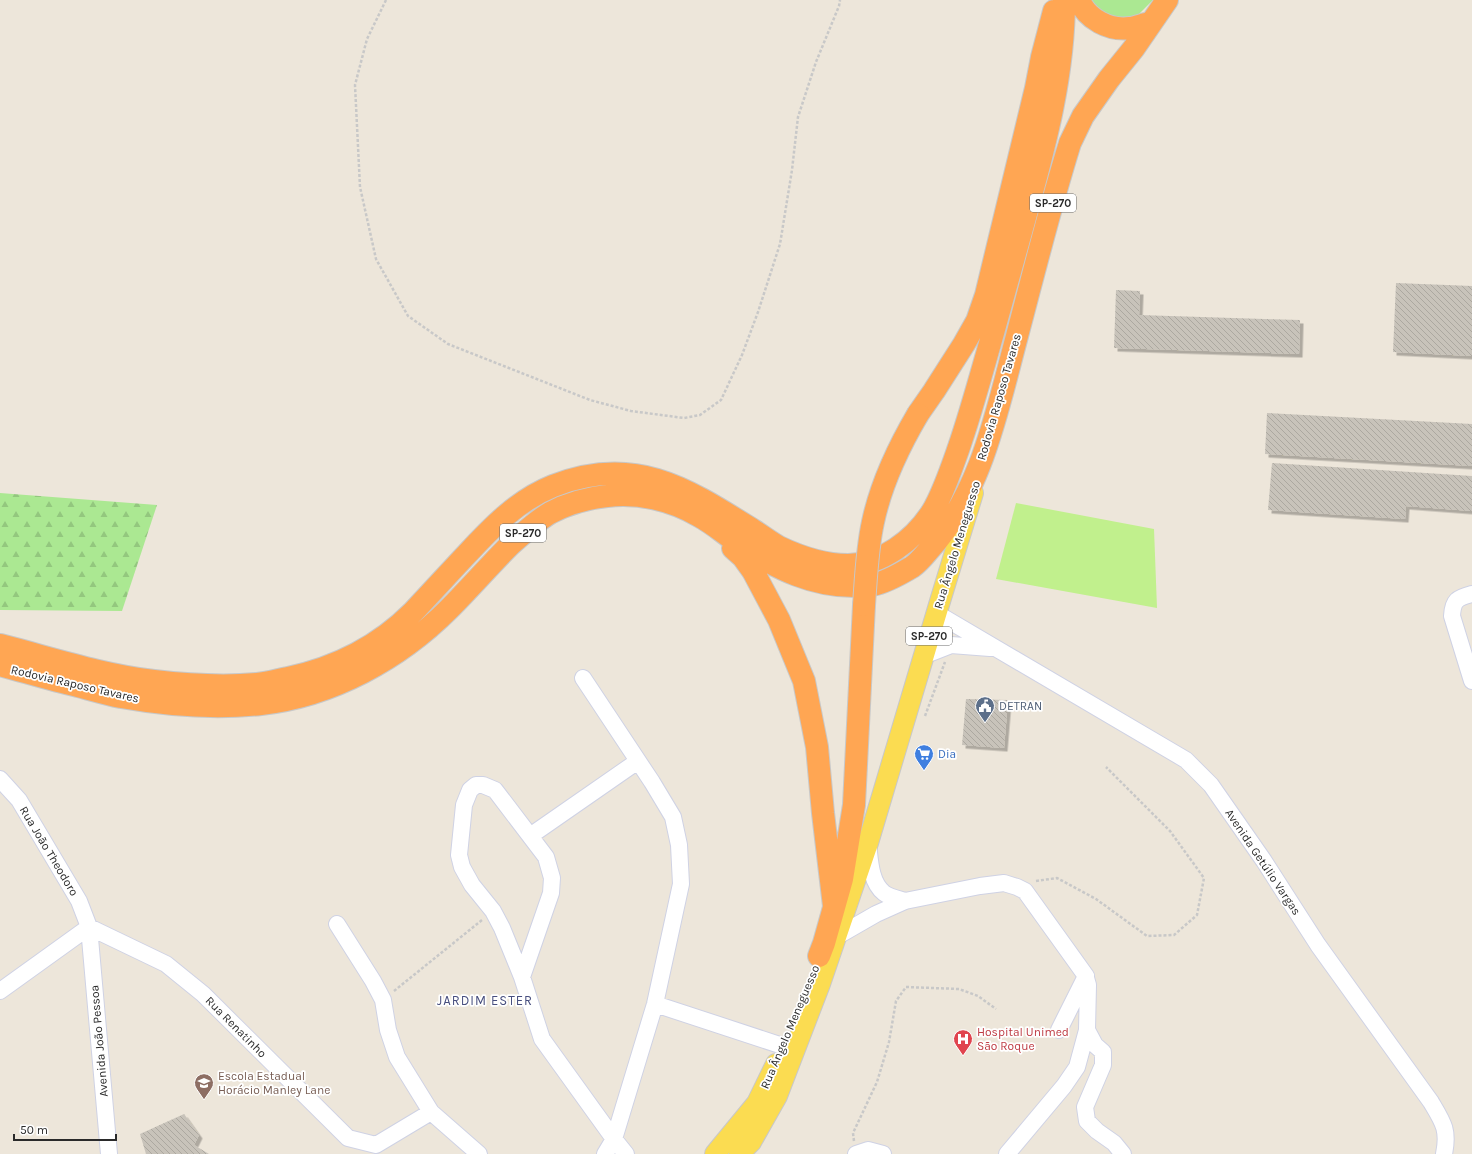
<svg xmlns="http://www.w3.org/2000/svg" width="1472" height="1154" font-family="Karla,sans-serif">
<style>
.grass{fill:#abe892}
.forest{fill:url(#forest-firs)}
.pitch{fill:#c1f08d}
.building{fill:url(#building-back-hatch);filter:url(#shadow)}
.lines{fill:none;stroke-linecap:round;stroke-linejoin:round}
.minor-casing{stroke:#cfd2e4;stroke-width:18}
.major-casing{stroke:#c8c8c8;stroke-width:22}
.highway-casing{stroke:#c8c8c8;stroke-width:24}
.path{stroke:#c8c8c8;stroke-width:2.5;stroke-dasharray:3 2;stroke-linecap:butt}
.minor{stroke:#fff;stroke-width:16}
.major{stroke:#fbdc51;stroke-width:20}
.highway{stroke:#ffa653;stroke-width:22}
.highway-bridge-casing{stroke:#c8c8c8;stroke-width:24;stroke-linecap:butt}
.highway-bridge{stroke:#ffa653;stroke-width:22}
.labels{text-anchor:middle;stroke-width:3.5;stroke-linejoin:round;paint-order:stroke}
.shield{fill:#fff;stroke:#6a6a6a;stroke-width:1}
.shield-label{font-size:11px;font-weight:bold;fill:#2a2a2a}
.street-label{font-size:12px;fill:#2a2a2a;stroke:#fff}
.service-label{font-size:12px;fill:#4e5e75;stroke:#fff;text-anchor:start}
.shop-label{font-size:12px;fill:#366cbe;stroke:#fff;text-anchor:start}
.health-label{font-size:12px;fill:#be3a42;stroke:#fff;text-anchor:start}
.education-label{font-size:12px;fill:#785e54;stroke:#fff;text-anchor:start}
.neighbourhood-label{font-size:13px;letter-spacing:1px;fill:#474e7e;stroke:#fff}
</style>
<defs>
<pattern id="forest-firs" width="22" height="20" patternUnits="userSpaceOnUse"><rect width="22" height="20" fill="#abe892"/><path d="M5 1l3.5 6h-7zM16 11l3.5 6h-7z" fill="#93c77e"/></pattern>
<pattern id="building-back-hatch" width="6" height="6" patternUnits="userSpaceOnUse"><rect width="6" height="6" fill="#c8c3ba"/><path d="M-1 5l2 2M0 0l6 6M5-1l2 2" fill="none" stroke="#aca8a0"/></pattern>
<filter id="shadow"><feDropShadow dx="3.5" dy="3.5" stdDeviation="0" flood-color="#0004"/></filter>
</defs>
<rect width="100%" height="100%" fill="#ede6da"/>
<!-- grass -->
<path class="grass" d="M1087 0H1153L1136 17 1116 22Z"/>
<!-- forest -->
<path class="forest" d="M0 493 157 505 122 611 0 610Z"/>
<!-- pitch -->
<path class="pitch" d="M1016 503 1154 529 1157 608 996 579Z"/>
<!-- building -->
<path class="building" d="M1396 283 1472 286V356L1393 352Z
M1116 290 1140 291 1139 315 1300 320 1299 354 1114 348Z
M1267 413 1472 424V466L1265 454Z
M1272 463 1472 476V511L1406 506 1405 519 1268 510Z
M966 699 1008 700 1004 748 962 745Z
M184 1114 199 1135 194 1145 209 1154H146L140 1134Z"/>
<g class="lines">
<!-- minor casing -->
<g class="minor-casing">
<path id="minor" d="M1472 594C1457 598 1453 600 1452 616L1472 681
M936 613 1186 760 1211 785 1264 861 1318 945 1431 1102C1443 1122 1449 1130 1444 1154
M923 656 951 645 990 648
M583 678 652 782 673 817 679 845 681 884 655 1004 614 1139 605 1154
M0 779 19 800 79 901 89 927 109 1154
M530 836 638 761
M868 843C870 859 870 882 884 893 889 897 899 899 905 901
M337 924 373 981 383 1000 388 1030 397 1057 431 1112 479 1154
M89 927 166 964 203 994 348 1138 376 1145 431 1112
M836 937 876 914 905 901 980 886 1004 883 1017 887 1025 891 1086 976 1059 1030
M522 977 551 893 552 878 546 857 495 790 483 785H476L470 790 464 805 459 855 462 867 472 885 493 911 502 928 522 977 542 1039 614 1139 626 1154
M0 991 89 927
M655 1004 795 1050
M1087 1030 1095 1045 1103 1052V1065L1085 1107 1087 1121 1097 1131 1114 1143 1123 1154
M856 1154 868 1150 883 1154
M1007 1154 1064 1086 1077 1067 1087 1030 1088 985 1086 978"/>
</g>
<!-- major casing -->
<g class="major-casing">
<path id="major" d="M715 1154 757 1103 776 1064
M739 1154 751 1142 777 1096 820 984 868 843 941 598 973 493"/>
</g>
<!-- highway casing -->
<g class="highway-casing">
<path id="highway" d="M1079 0C1087 19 1109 31 1130 28 1137 27 1144 24 1151 23
M918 414 934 391 964 344 977 321 986 295 1036 88 1042 57 1054 11
M733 548 743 557 753 571 779 620 804 681 817 747 823 813 834 906
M0 645C51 658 102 675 154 681 188 685 223 687 257 684 268 683 278 680 288 678 335 668 379 646 413 612 431 593 449 573 467 554 492 527 518 500 553 486 634 454 686 488 753 530 761 535 770 542 779 547 800 557 824 565 848 565 881 565 914 540 932 512 943 494 952 467 959 447 972 409 982 371 993 333 1004 292 1016 251 1027 210 1046 142 1064 72 1064 0
M0 665C26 672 52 680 78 686 93 690 107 694 121 697 166 705 216 709 261 704 332 696 399 659 449 609 470 588 489 566 510 545 523 534 536 521 550 513 567 504 588 498 607 496 638 492 672 500 699 516 714 524 727 536 741 545 777 569 814 587 857 586 862 586 867 586 872 585 883 583 902 573 912 567 918 563 923 557 928 551 982 493 997 410 1017 336 1034 272 1050 207 1070 143L1083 116 1109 79 1134 48 1167 0
M819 956 824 943 842 879 854 805 864 605"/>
</g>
<!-- path -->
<path class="path" d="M386 0 367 39 355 85 360 187 376 259 408 316 448 344 590 400 631 411 684 418 700 415 721 400 742 355 758 312 780 244 792 170 798 117 816 62 839 6 840 0
M925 716 945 662
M1036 881 1057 878 1096 899 1147 936 1174 935 1197 915 1204 878 1170 831 1106 767
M394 991 482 920
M854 1141 853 1133 877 1082 889 1042 896 1001 906 987 959 989 978 996 996 1009"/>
<!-- minor -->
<use href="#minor" class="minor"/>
<!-- major -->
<use href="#major" class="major"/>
<!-- highway -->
<use href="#highway" class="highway"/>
<!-- highway-bridge casing -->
<g class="highway-bridge-casing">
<path id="highway-bridge" d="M864 605C866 578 867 549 873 522 881 484 898 448 918 414"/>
</g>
<!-- highway-bridge -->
<use href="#highway-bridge" class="highway-bridge"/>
</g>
<!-- icons -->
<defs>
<g id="civic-pin" transform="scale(1)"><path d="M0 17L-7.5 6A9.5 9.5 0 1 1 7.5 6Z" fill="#5c6f8a" stroke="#fff"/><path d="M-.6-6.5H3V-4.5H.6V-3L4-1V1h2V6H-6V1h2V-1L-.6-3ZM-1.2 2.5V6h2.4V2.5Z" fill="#fff"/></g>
<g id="supermarket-pin" transform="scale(1)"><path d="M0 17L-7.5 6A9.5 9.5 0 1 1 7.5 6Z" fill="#3f7fe0" stroke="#fff"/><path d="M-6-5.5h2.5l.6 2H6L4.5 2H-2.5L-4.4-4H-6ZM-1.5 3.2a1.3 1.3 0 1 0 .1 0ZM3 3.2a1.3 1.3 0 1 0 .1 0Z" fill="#fff"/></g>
<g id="hospital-pin" transform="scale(1)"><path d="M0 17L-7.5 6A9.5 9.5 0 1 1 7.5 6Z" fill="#e0444e" stroke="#fff"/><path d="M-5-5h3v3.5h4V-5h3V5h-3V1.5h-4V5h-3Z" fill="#fff"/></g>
<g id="school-pin" transform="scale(1)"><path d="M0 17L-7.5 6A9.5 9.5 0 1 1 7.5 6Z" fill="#8d6e63" stroke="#fff"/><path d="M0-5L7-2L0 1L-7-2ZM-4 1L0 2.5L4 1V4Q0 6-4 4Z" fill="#fff"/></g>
</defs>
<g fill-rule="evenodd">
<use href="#civic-pin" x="985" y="706"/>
<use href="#supermarket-pin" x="924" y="754"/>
<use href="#hospital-pin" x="963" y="1039"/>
<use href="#school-pin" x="204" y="1083"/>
</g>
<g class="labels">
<!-- shield labels -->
<g class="shield">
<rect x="1030" y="194" width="46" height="18" rx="3"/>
<rect x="500" y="524" width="46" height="18" rx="3"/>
<rect x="906" y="627" width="46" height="18" rx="3"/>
</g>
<g class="shield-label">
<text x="1053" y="207">SP-270</text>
<text x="523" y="537">SP-270</text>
<text x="929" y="640">SP-270</text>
</g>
<!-- street labels -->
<g class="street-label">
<text transform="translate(999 397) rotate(-74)" y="4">Rodovia Raposo Tavares</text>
<text transform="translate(957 545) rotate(-73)" y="4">Rua Ângelo Meneguesso</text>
<text transform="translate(75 684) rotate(13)" y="4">Rodovia Raposo Tavares</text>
<text transform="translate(49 851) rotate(59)" y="4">Rua João Theodoro</text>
<text transform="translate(1263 862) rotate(56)" y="4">Avenida Getúlio Vargas</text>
<text transform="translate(236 1027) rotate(45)" y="4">Rua Renatinho</text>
<text transform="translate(790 1027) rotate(-67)" y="4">Rua Ângelo Meneguesso</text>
<text transform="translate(99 1041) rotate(-95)" y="4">Avenida João Pessoa</text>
</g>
<!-- service labels -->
<g class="service-label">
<text x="999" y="710">DETRAN</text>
</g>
<!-- shop labels -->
<g class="shop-label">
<text x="938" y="758">Dia</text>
</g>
<!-- health labels -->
<g class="health-label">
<text x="977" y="1036">Hospital Unimed<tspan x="977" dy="14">São Roque</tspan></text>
</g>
<!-- education labels -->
<g class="education-label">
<text x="218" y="1080">Escola Estadual<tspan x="218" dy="14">Horácio Manley Lane</tspan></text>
</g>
<!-- neighbourhood labels -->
<g class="neighbourhood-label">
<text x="485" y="1005">JARDIM ESTER</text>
</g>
</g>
<!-- scale -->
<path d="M14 1134v6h102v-6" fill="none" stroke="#2a2a2a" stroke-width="2"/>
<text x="20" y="1134" font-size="12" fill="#2a2a2a" stroke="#ffffff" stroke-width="3" paint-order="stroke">50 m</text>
</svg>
